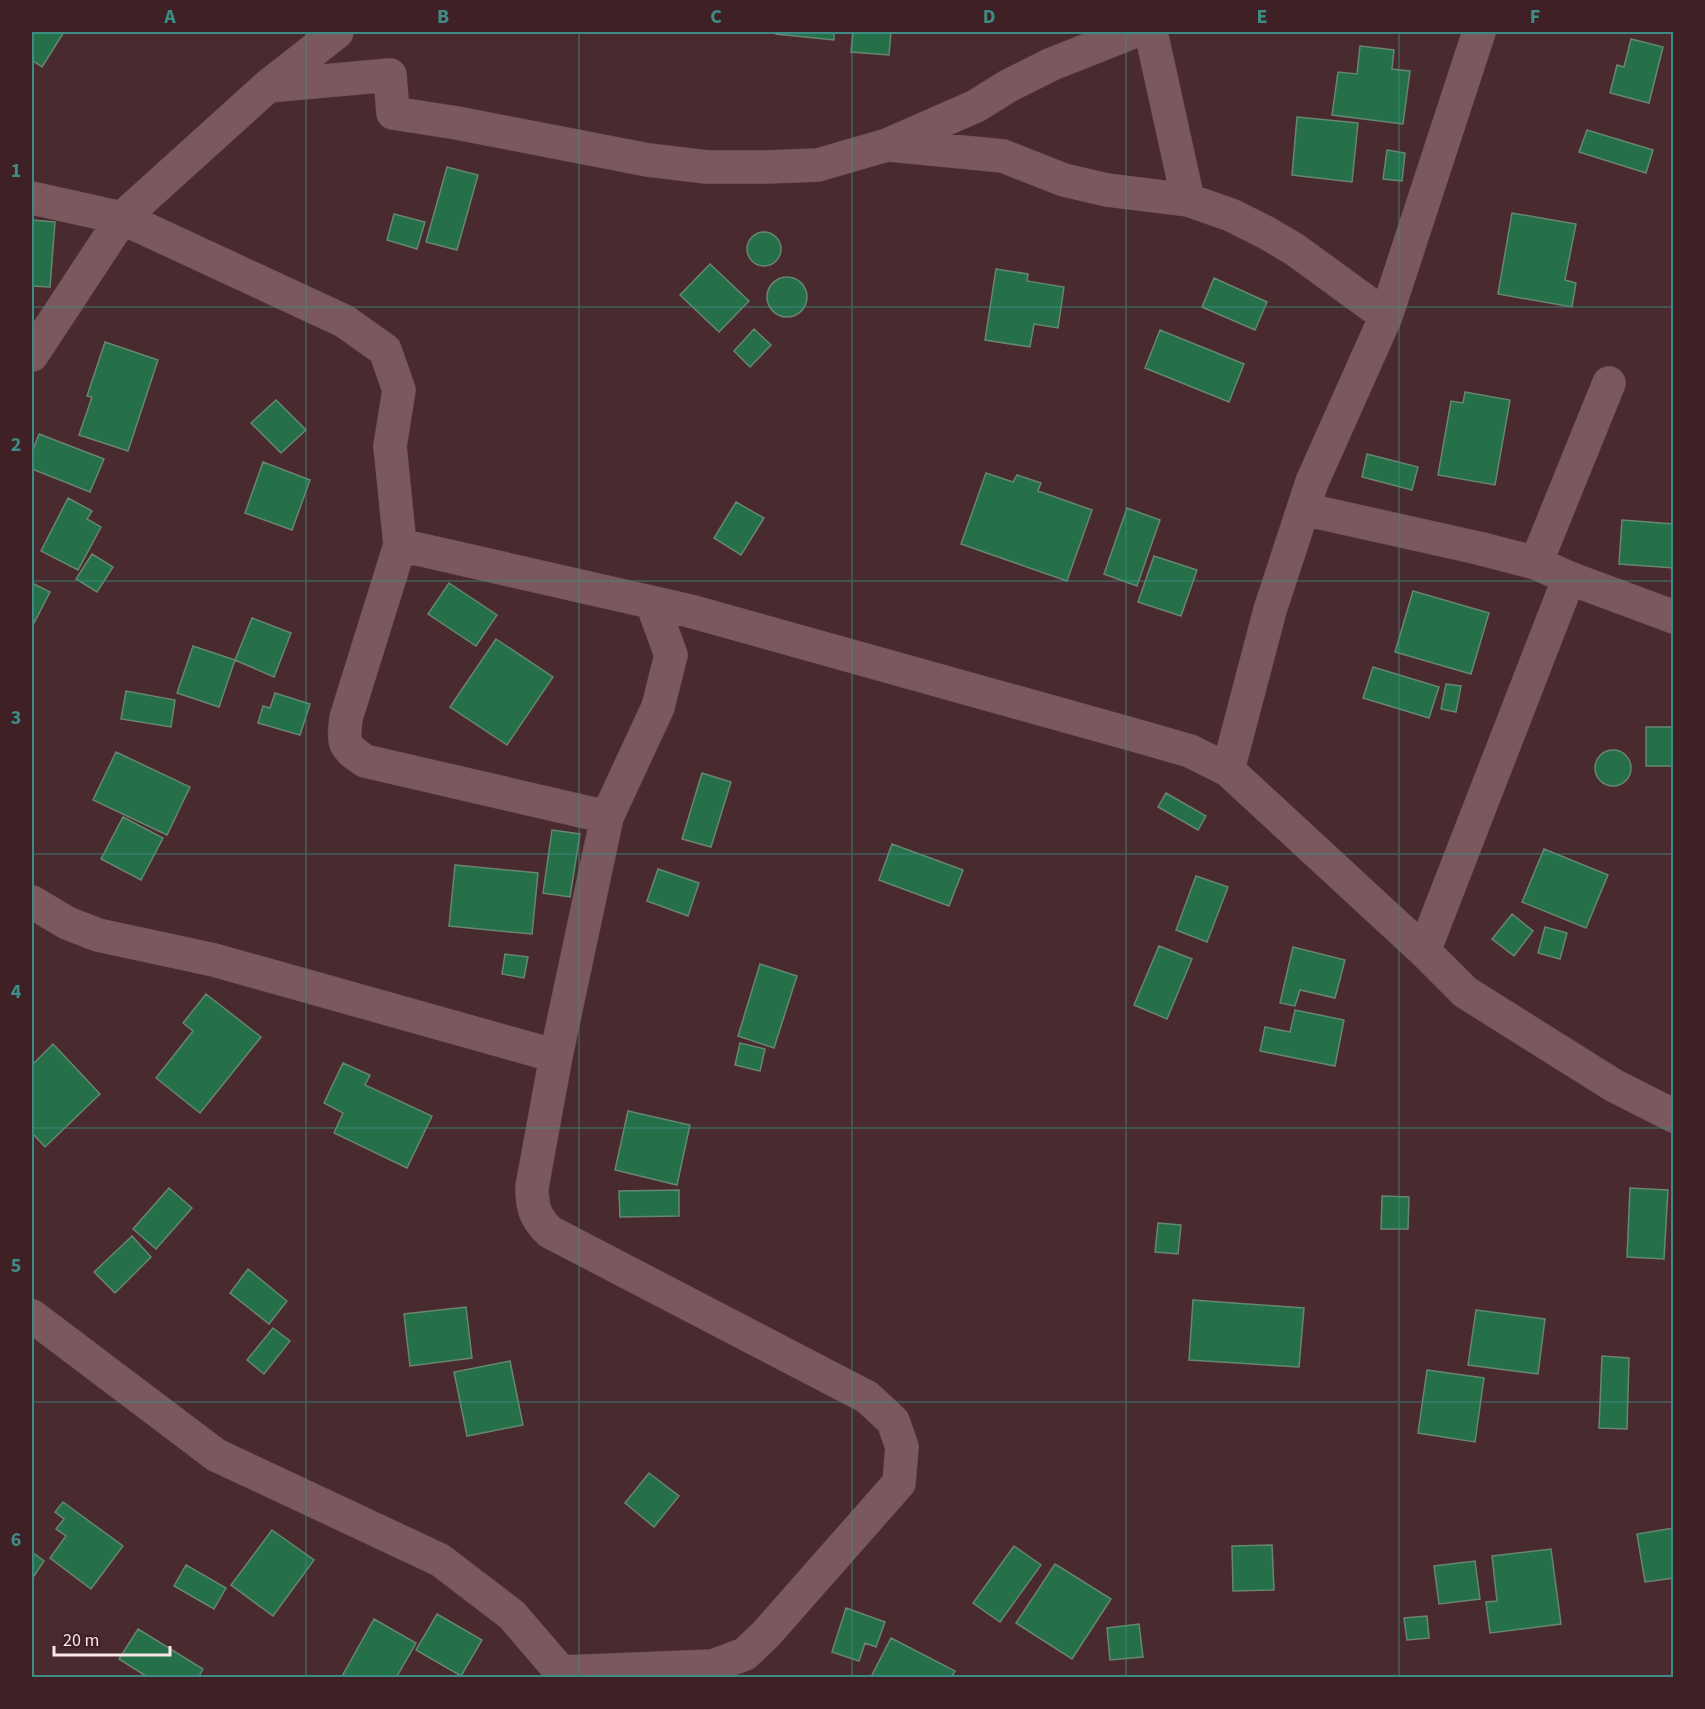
<svg xmlns="http://www.w3.org/2000/svg" width="1705" height="1709" font-family="'Source Sans 3',sans-serif">
<style>
.building{fill:#257049;stroke:#678672;stroke-width:1.5}
.lines{fill:none;stroke-linecap:round;stroke-linejoin:round}
.minor-casing{stroke:#63484d;stroke-width:34}
.minor{stroke:#7a585d;stroke-width:33}
.grid{fill:none;stroke:#3e8c86;stroke-width:1.5;stroke-opacity:0.55}
.neatline{fill:none;stroke:#3e8c86;stroke-width:2}
.grid-label{font-size:20px;text-anchor:middle;font-weight:bold;fill:#3e8c86}
</style>
<rect width="100%" height="100%" fill="#492a2f"/>
<!-- building -->
<path class="building" d="M32 32H64L42 67 32 60Z
M777 32H834V40L776 34Z
M853 32H891L889 55 851 52Z
M1631 39 1663 47 1649 103 1610 93 1617 65 1624 67Z
M1360 46 1394 50 1392 69 1410 71 1403 124 1332 115 1338 72 1357 74Z
M1297 117 1358 123 1352 182 1292 175Z
M1587 130 1653 150 1646 173 1579 152Z
M1387 150 1405 153 1402 181 1383 179Z
M447 167 478 175 457 250 426 242Z
M1512 213 1576 224 1565 280 1576 283 1572 307 1498 294Z
M394 214 425 222 417 249 387 240Z
M32 220 55 222 50 287 32 286Z
M747 249a17 17 0 1 1 34 0a17 17 0 1 1-34 0Z
M710 264 749 301 719 332 680 295Z
M996 269 1028 274 1027 281 1064 287 1058 328 1034 324 1030 347 985 340Z
M767 297a20 20 0 1 1 40 0a20 20 0 1 1-40 0Z
M1214 278 1267 302 1255 330 1202 307Z
M754 329 771 345 750 367 734 351Z
M1160 330 1244 364 1229 402 1145 368Z
M105 342 158 360 128 451 79 435 92 397 87 396Z
M1465 392 1510 400 1495 485 1438 475 1451 401 1463 403Z
M276 400 306 430 281 453 251 423Z
M39 434 104 459 90 492 32 469V453Z
M1367 454 1418 467 1412 490 1362 477Z
M263 462 310 480 292 530 245 513Z
M986 473 1013 482 1017 475 1041 483 1038 491 1092 510 1067 581 961 544Z
M68 498 92 511 87 519 101 527 78 570 41 551Z
M736 502 764 518 741 555 714 538Z
M1127 508 1160 520 1137 586 1104 574Z
M1622 520 1674 524V568L1619 564Z
M92 554 113 567 97 592 76 579Z
M1154 556 1197 570 1181 616 1138 602Z
M32 583 50 592 32 627Z
M449 583 497 615 476 646 428 614Z
M1413 591 1489 613 1471 674 1395 652Z
M252 618 291 633 274 677 235 660Z
M496 639 553 677 507 745 450 707Z
M193 646 235 660 219 707 177 693Z
M1373 667 1439 687 1429 718 1363 698Z
M1446 684 1461 686 1456 712 1441 709Z
M126 691 175 700 171 727 121 719Z
M275 693 310 704 300 735 258 723 263 706 270 708Z
M1646 727H1674V766H1646Z
M1595 768a18 18 0 1 1 36 0a18 18 0 1 1-36 0Z
M116 752 190 787 167 835 93 800Z
M702 773 731 782 711 847 682 839Z
M1166 793 1206 816 1198 830 1158 807Z
M123 817 163 838 141 880 101 859Z
M552 830 580 834 570 897 543 893Z
M892 844 963 870 949 906 879 880Z
M1544 849 1608 875 1586 928 1522 902Z
M455 865 538 873 532 934 449 926Z
M658 869 699 883 688 916 647 901Z
M1196 876 1228 887 1207 942 1176 930Z
M1512 914 1533 931 1514 956 1492 939Z
M1545 927 1567 933 1560 959 1538 953Z
M1159 946 1192 959 1167 1019 1134 1005Z
M1293 947 1345 960 1335 998 1300 990 1295 1006 1280 1003Z
M505 954 528 957 524 978 502 974Z
M760 964 797 976 774 1048 738 1036Z
M206 994 261 1037 200 1113 156 1078 193 1031 183 1023Z
M1295 1010 1344 1020 1335 1066 1260 1051 1265 1027 1290 1032Z
M740 1043 765 1049 760 1071 735 1065Z
M53 1044 100 1094 45 1147 32 1133V1065Z
M343 1063 370 1075 365 1085 432 1116 407 1168 334 1133 343 1113 324 1103Z
M628 1111 690 1125 677 1185 615 1170Z
M169 1188 192 1208 156 1249 133 1229Z
M1630 1188 1668 1190 1664 1259 1627 1257Z
M679 1190V1216L620 1217 619 1191Z
M1382 1196 1409 1197 1408 1229H1381Z
M1158 1223 1181 1225 1178 1254 1155 1252Z
M132 1236 151 1257 115 1293 94 1272Z
M248 1269 287 1301 269 1324 230 1293Z
M1193 1300 1304 1308 1299 1367 1189 1360Z
M466 1307 472 1358 410 1366 404 1314Z
M1476 1310 1545 1319 1538 1374 1468 1365Z
M273 1328 290 1341 264 1374 247 1360Z
M1602 1356 1629 1358 1627 1429 1599 1428Z
M510 1361 523 1425 467 1436 454 1372Z
M1427 1370 1484 1378 1475 1442 1418 1433Z
M649 1473 679 1496 654 1527 625 1503Z
M63 1502 123 1546 91 1589 50 1558 66 1536 56 1529 64 1519 55 1512Z
M1674 1528V1578L1645 1582 1637 1534Z
M272 1530 314 1560 273 1616 231 1585Z
M1272 1545 1274 1590 1233 1591 1232 1546Z
M1014 1546 1041 1565 1000 1622 973 1603Z
M1551 1549 1561 1624 1490 1633 1486 1602 1497 1601 1492 1556Z
M32 1552 44 1561 32 1579Z
M1475 1561 1480 1599 1439 1604 1434 1566Z
M1055 1564 1111 1599 1072 1659 1016 1623Z
M186 1565 226 1588 214 1609 174 1586Z
M846 1608 885 1622 876 1647 865 1643 859 1661 832 1652Z
M437 1614 482 1640 461 1676 416 1650Z
M1427 1616 1429 1638 1407 1640 1404 1618Z
M374 1619 416 1643 396 1678H341Z
M1139 1624 1143 1657 1110 1660 1107 1628Z
M138 1629 203 1669 198 1678H149L119 1659Z
M891 1638 955 1671 951 1678 871 1677Z"/>
<g class="lines">
<!-- minor casing -->
<g class="minor-casing">
<path id="minor" d="M1151 32 1188 200
M268 86 390 75 393 113 457 123 648 160 707 167H767L818 165 887 145 976 106 1008 86 1052 64 1133 32
M890 145 1003 156 1064 180 1107 190 1188 200 1231 215 1265 232 1294 249 1386 316
M32 198 122 218 344 321 385 350 399 390 390 446 400 545 346 718C343 744 343 746 365 761L607 817
M32 355 122 218 268 86 337 32
M1303 509 1478 548 1536 563 1569 578 1674 617
M400 545 690 611 1145 738 1190 751 1228 770 1424 951 1465 992 1613 1085 1674 1116
M1536 563 1609 383
M1228 770 1270 610 1312 482 1386 316 1479 32
M32 902 67 923 98 935 214 960 556 1056
M1424 951 1569 578
M32 1316 216 1455 440 1560 512 1615 561 1672
M561 1672 713 1666 745 1654 766 1634 899 1483 902 1447 893 1421 867 1397 550 1232C535 1218 532 1207 532 1187L556 1056 607 817 658 707 671 655 652 603"/>
</g>
<!-- minor -->
<use href="#minor" class="minor"/>
</g>
<!-- grid -->
<path class="grid" d="M306 32V1678M579 32V1678M852 32V1678M1126 32V1678M1399 32V1678M32 307H1674M32 581H1674M32 854H1674M32 1128H1674M32 1402H1674"/>
<!-- border -->
<rect width="1705" height="1709" fill="none" stroke="#3e2025" stroke-width="66"/>
<!-- scale -->
<path d="M54 1646v9h116v-9" fill="none" stroke="#fbe6e8" stroke-width="3"/>
<text x="63" y="1646" font-size="18" fill="#fbe6e8" stroke="#3e2025" stroke-width="4.5" paint-order="stroke">20 m</text>
<rect x="33" y="33" width="1639" height="1643" class="neatline"/>
<g class="grid-label">
<text x="170" y="23">A</text>
<text x="443" y="23">B</text>
<text x="716" y="23">C</text>
<text x="989" y="23">D</text>
<text x="1262" y="23">E</text>
<text x="1535" y="23">F</text>
<text x="16" y="177">1</text>
<text x="16" y="451">2</text>
<text x="16" y="724">3</text>
<text x="16" y="998">4</text>
<text x="16" y="1272">5</text>
<text x="16" y="1546">6</text>
</g>
</svg>
